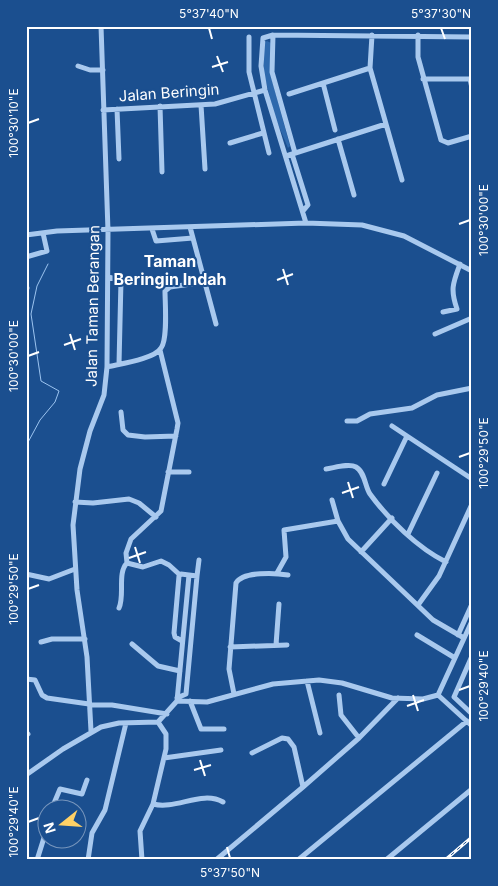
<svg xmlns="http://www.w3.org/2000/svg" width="498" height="886" font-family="Inter,sans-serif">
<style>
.green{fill:#2e69ad}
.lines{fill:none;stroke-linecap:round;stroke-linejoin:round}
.stream{stroke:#9cc4f0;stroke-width:1}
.minor{stroke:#a9c9ee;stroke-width:5}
.rail-casing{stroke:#fff;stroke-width:3}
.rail{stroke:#1b4f8f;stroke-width:1;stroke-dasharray:4;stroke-linecap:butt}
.ticks{fill:none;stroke:#fff;stroke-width:2}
.labels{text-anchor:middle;stroke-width:4;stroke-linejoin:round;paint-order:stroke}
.street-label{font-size:15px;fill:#fff;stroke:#1b4f8f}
.neighbourhood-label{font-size:16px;font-weight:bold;fill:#fff;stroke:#1b4f8f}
.neatline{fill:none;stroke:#fff;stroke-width:2}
.ticks-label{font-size:12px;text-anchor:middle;fill:#fff}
</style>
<rect width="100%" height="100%" fill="#1b4f8f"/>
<!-- green -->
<path class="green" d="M267 41 271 43 270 73 290 146 288 148 275 117 264 74 263 43Z"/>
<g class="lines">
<!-- stream -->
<path class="stream" d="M401 26H408
M26 446 40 420 55 402 59 391 41 381 31 314 37 286 48 264"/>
<!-- minor -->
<path class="minor" d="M273 35 272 72 295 153
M372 35 370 68 402 180
M418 35V57L441 140 448 143 472 136
M249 37V72L269 153
M78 66 90 70H103
M423 79H472
M470 79 472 88
M323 83 335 130
M289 94 370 68
M201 105 205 169
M160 106 162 172
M117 109 119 159
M103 110 215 104 265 90
M338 139 354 195
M230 143 263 133
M292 154 308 205 303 211
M286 156 386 124
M306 223 265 90 261 66 263 38 273 35 472 37
M190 227 216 324
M152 229 156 241 193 238
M26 235 57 231 306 223 362 225 404 236 472 271
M26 257 47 251 43 233
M108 277 121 280 119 364
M26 288H27
M443 312 457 309C450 289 453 283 460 264
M435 334 472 318
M107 367C119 364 155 359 161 348 168 339 165 303 165 291L170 287 205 282
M121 412 123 430 128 435 145 437 176 436
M347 421H357L370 414 412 408 437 395 472 388
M392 426 407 436
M326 469C334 468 349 463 356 467 365 472 365 487 370 494 389 520 418 548 446 562
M168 472H189
M384 484 407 436 472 479
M332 500 338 521
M75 502 93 503 129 499 139 503 156 517
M408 534 437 473
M361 552 392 518
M127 563 126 553 131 539 161 511 177 429 178 423 160 350
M277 573 286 557 284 530 338 521 348 539 433 620 464 638
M26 574 49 579 75 569
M197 576 199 560
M418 605 439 576 472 504
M119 608C125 595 117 573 127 563L143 567 161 561 169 565 180 575
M417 635 455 658
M458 635 472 604
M41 642 52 639H85
M132 644 158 666 180 671
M276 645 279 604
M230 647 287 645
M472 656 454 697 472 714
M26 679 35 680 42 695 47 698 89 704
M307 681 320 733
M234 694 229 669 236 583C243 571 276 573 288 575
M339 695 341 715 359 738
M438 695 472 621
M438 695 472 726
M177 698 186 694 197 576 181 574 179 576 174 633 175 637 182 641
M177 701 207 702 273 684 319 680 342 683 392 698 423 699 438 695
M190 701 201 729H224
M89 705H112L167 714
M91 731 87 657 77 590 73 525 80 469 90 431 104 395 107 367 108 231 101 26
M26 735 28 734
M252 753 282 738 288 739 294 747 303 787
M164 758 221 750
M26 775 63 749 101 727 119 723 158 722 177 701 189 575
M153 804C176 810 202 790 223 802
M52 808 60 789 82 794 87 780
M37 860 48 825
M88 860 92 833 105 810 126 723
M142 860 140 831 153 804 166 749V734L158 722
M216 860 303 787 359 738 398 698
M298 860 467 721
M386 860 472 789"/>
<!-- rail casing -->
<g class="rail-casing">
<path id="rail" d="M445 860 472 837"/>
</g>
<!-- rail -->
<use href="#rail" class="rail"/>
</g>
<!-- ticks -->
<path class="ticks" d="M209 28 212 39M441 28 445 39M217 56 223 72M212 67 228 62M28 123 39 119M459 224 470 220M283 269 288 285M277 280 293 274M70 334 75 350M64 345 81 339M28 356 39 352M459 457 470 453M348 482 353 498M342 493 359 487M135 547 140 563M129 558 146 552M28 589 39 585M459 690 470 686M413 695 418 711M407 706 424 700M200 760 205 776M194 770 211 765M28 822 39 818M227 847 230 858"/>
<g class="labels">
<!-- street labels -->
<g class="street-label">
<text transform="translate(169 93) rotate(-4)" y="5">Jalan Beringin</text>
<text transform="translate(93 306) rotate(-89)" y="5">Jalan Taman Berangan</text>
</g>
<!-- neighbourhood labels -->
<g class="neighbourhood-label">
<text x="170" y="267">Taman<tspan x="170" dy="18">Beringin Indah</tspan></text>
</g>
</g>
<!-- border -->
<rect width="498" height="886" fill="none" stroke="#1b4f8f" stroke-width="55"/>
<!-- north arrow -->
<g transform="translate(62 824) rotate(253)"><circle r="24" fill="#1b4f8f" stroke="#7695bc"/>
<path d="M0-4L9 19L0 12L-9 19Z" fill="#ffd166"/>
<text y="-8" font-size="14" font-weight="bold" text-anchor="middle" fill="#ffffff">N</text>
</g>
<rect x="28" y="28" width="442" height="830" class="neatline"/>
<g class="ticks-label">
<text x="209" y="18">5°37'40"N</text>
<text x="441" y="18">5°37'30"N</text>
<text transform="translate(14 123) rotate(-90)" y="4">100°30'10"E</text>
<text transform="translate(484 220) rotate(-90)" y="4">100°30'00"E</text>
<text transform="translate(14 356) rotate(-90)" y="4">100°30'00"E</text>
<text transform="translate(484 453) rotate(-90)" y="4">100°29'50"E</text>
<text transform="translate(14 589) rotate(-90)" y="4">100°29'50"E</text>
<text transform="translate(484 686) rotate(-90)" y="4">100°29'40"E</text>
<text transform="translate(14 822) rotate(-90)" y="4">100°29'40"E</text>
<text x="230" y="877">5°37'50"N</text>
</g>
</svg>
